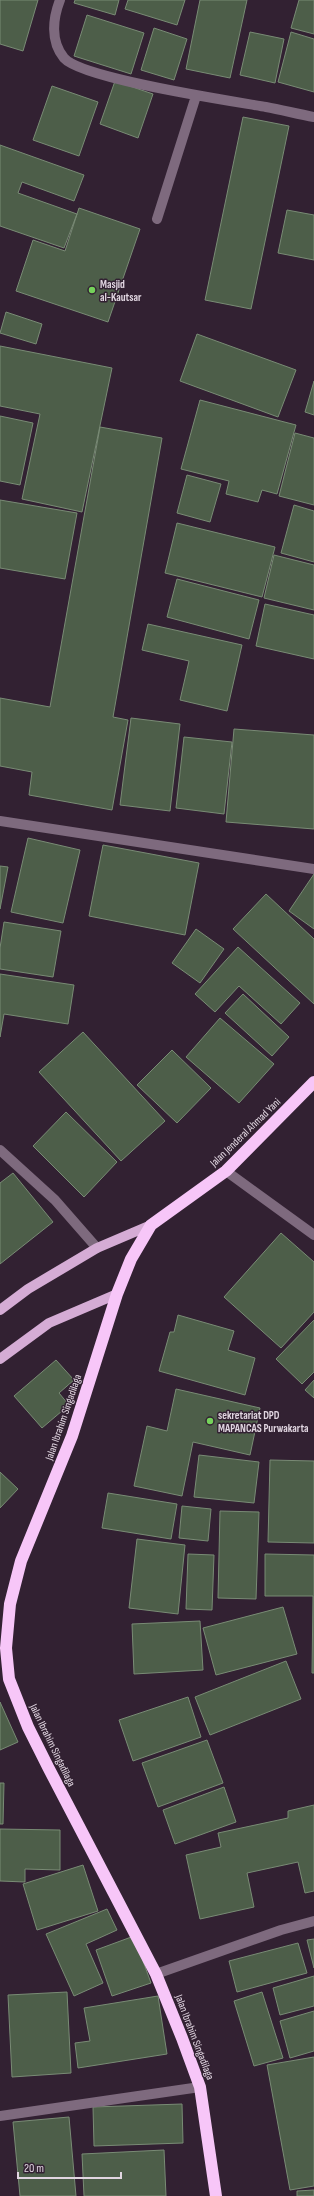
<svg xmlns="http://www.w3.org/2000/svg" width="314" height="2196" font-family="'Sofia Sans Condensed',sans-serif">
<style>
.building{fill:#4d5e49;stroke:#798b75}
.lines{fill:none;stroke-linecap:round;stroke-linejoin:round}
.minor{stroke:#7e6a7e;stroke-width:10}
.major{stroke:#d5acd5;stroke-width:10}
.highway{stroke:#f7c6f8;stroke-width:12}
.poi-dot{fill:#75d25b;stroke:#322132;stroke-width:1.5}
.labels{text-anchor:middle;stroke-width:3;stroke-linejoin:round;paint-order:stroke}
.poi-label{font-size:11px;font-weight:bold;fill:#e1d6e1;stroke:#322132;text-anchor:start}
.street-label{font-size:11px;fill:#e1d6e1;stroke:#322132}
</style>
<rect width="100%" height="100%" fill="#322132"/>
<!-- building -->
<path class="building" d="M0 0H38L23 51 0 44Z
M75 0H119L115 15 74 3Z
M128 0H185L177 25 125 9Z
M200 0H247L230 78 186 69Z
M299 0H314V34L291 28Z
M87 15 144 33 131 74 74 56Z
M154 28 187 39 174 80 141 70Z
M250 32 284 39 275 83 240 75Z
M291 32 314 39V92L278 82Z
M115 81 153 94 138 138 100 124Z
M52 86 98 102 79 156 33 140Z
M243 117 289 126 251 309 205 300Z
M0 145 84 175 74 201 22 182 18 193 77 214 64 248 0 226Z
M79 208 140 229 108 322 16 291 33 240 65 251Z
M287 210 314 215V260L278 253Z
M6 312 42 324 36 344 0 333Z
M197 334 296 370 278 417 180 381Z
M0 346 112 368 82 512 22 499 40 414 0 406Z
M314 381V415L305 412Z
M200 400 296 425 277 494 262 490 258 502 226 494 229 481 181 469Z
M0 416 33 423 20 485 0 481Z
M100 427 162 438 113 717 128 720 112 810 29 795 32 772 0 766V698L50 707Z
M295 433 314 438V505L279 496Z
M187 475 221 484 210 522 177 513Z
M0 500 77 513 65 579 0 568Z
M294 505 314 511V562L281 553Z
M177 523 275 547 262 597 165 573Z
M274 555 314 565V610L264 598Z
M177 579 259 600 249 639 167 617Z
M265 604 314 615V659L256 646Z
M148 624 242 645 227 711 180 700 189 661 142 650Z
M131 718 180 724 170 811 120 805Z
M234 729 314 735V829L226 822Z
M184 737 232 742 224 814 176 808Z
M28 838 80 850 63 923 11 912Z
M103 845 199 863 185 935 89 916Z
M0 866 8 867 0 909Z
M314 874V929L289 911Z
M266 894 314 939V1004L233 929Z
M4 922 61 931 53 977 0 969V948Z
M196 929 224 949 200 983 172 963Z
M238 947 300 1003 281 1024 239 986 215 1012 195 994Z
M0 974 74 985 68 1024 4 1014 0 1037Z
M243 994 289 1037 272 1056 225 1013Z
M220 1018 274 1064 239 1103 186 1057Z
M83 1032 165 1121 121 1161 39 1072Z
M172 1050 211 1088 177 1123 137 1085Z
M66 1112 117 1162 84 1197 33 1146Z
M13 1173 53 1222 0 1264V1183Z
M281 1233 314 1262V1312L281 1348 224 1297Z
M178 1315 234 1331 228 1350 255 1358 245 1395 159 1371 170 1332H174Z
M314 1320V1372L302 1384 276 1359Z
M56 1360 74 1380 59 1393 69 1405 42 1428 14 1396Z
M314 1380V1398L305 1390Z
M176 1389 260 1408 250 1455 193 1442 182 1496 134 1486 147 1426 167 1431Z
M199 1455 259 1462 254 1503 194 1497Z
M270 1460 314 1461V1543L268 1542Z
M0 1472 18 1489 0 1508Z
M108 1493 177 1504 171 1539 102 1528Z
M182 1506 211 1509 208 1541 179 1538Z
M220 1511 259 1512 256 1599 218 1598Z
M137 1539 185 1545 178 1614 129 1608Z
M188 1554 214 1555 212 1610 186 1609Z
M265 1554 314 1555V1673H312L313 1596H265Z
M283 1607 297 1654 216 1675 203 1628Z
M200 1621 203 1670 134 1674 132 1624Z
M286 1661 301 1699 210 1735 195 1697Z
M188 1697 201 1737 133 1761 119 1720Z
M0 1702 18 1742 0 1750Z
M207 1740 223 1783 158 1807 142 1763Z
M0 1783H4L3 1824H0Z
M224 1787 236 1822 175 1844 163 1810Z
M314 1805V1891L305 1893 298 1862 247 1873 254 1907 200 1919 186 1855 221 1847 218 1833 288 1818V1811Z
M0 1829 60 1830V1870L25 1869V1882L0 1881Z
M83 1865 98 1911 37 1930 23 1884Z
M107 1909 117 1930 86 1944 103 1983 74 1996 46 1934Z
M134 1936 151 1983 112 1996 96 1950Z
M314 1939V1968L307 1940Z
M298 1943 307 1973 237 1992 229 1961Z
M314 1976V2006L280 2015 273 1988Z
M67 1992 71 2073 12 2077 8 1995Z
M262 1992 283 2058 254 2066 234 2001Z
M158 1996 167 2054 78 2068 75 2043 90 2041 84 2008Z
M314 2011V2051L290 2058 280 2021Z
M314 2057V2186L290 2190 267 2065Z
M182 2104 183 2143 94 2146 93 2107Z
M69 2117 76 2196H20L13 2122Z
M164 2150 166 2196H84L82 2154Z
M314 2190V2196H297V2191Z"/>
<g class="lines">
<!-- minor -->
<path class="minor" d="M60 0C53 18 50 41 64 58 82 79 232 101 266 107 282 110 298 114 314 117
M157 219 196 96
M0 821 314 869
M0 1150 55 1200 97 1248
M226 1171 314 1235
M156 1974 281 1930 314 1921
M0 2116 200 2087"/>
<!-- major -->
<path class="major" d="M0 1310 28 1289 97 1248 151 1225
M0 1359 49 1323 117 1294"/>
<!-- highway -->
<path class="highway" d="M216 2196 200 2087 182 2038 156 1974 48 1767 28 1727 9 1679 6 1648 10 1604 21 1561 72 1436 117 1294 131 1259 151 1225 226 1171 314 1082"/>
</g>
<!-- markers -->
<g class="poi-dot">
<circle cx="92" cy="290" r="4"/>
<circle cx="210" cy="1421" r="4"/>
</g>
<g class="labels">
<!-- poi labels -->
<g class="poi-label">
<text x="100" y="288">Masjid<tspan x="100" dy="13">al-Kautsar</tspan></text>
<text x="218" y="1419">sekretariat DPD<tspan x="218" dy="13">MAPANCAS Purwakarta</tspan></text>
</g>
<!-- street labels -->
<g class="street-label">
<text transform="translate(245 1132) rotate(-44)" y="4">Jalan Jenderal Ahmad Yani</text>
<text transform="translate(63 1417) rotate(-71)" y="4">Jalan Ibrahim Singadilaga</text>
<text transform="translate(53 1745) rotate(64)" y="4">Jalan Ibrahim Singadilaga</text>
<text transform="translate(195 2037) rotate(69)" y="4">Jalan Ibrahim Singadilaga</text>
</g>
</g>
<!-- scale -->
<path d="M18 2172v6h103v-6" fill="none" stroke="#e1d6e1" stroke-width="2"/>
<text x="24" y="2172" font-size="12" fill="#e1d6e1" stroke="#322132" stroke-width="3" paint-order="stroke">20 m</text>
</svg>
